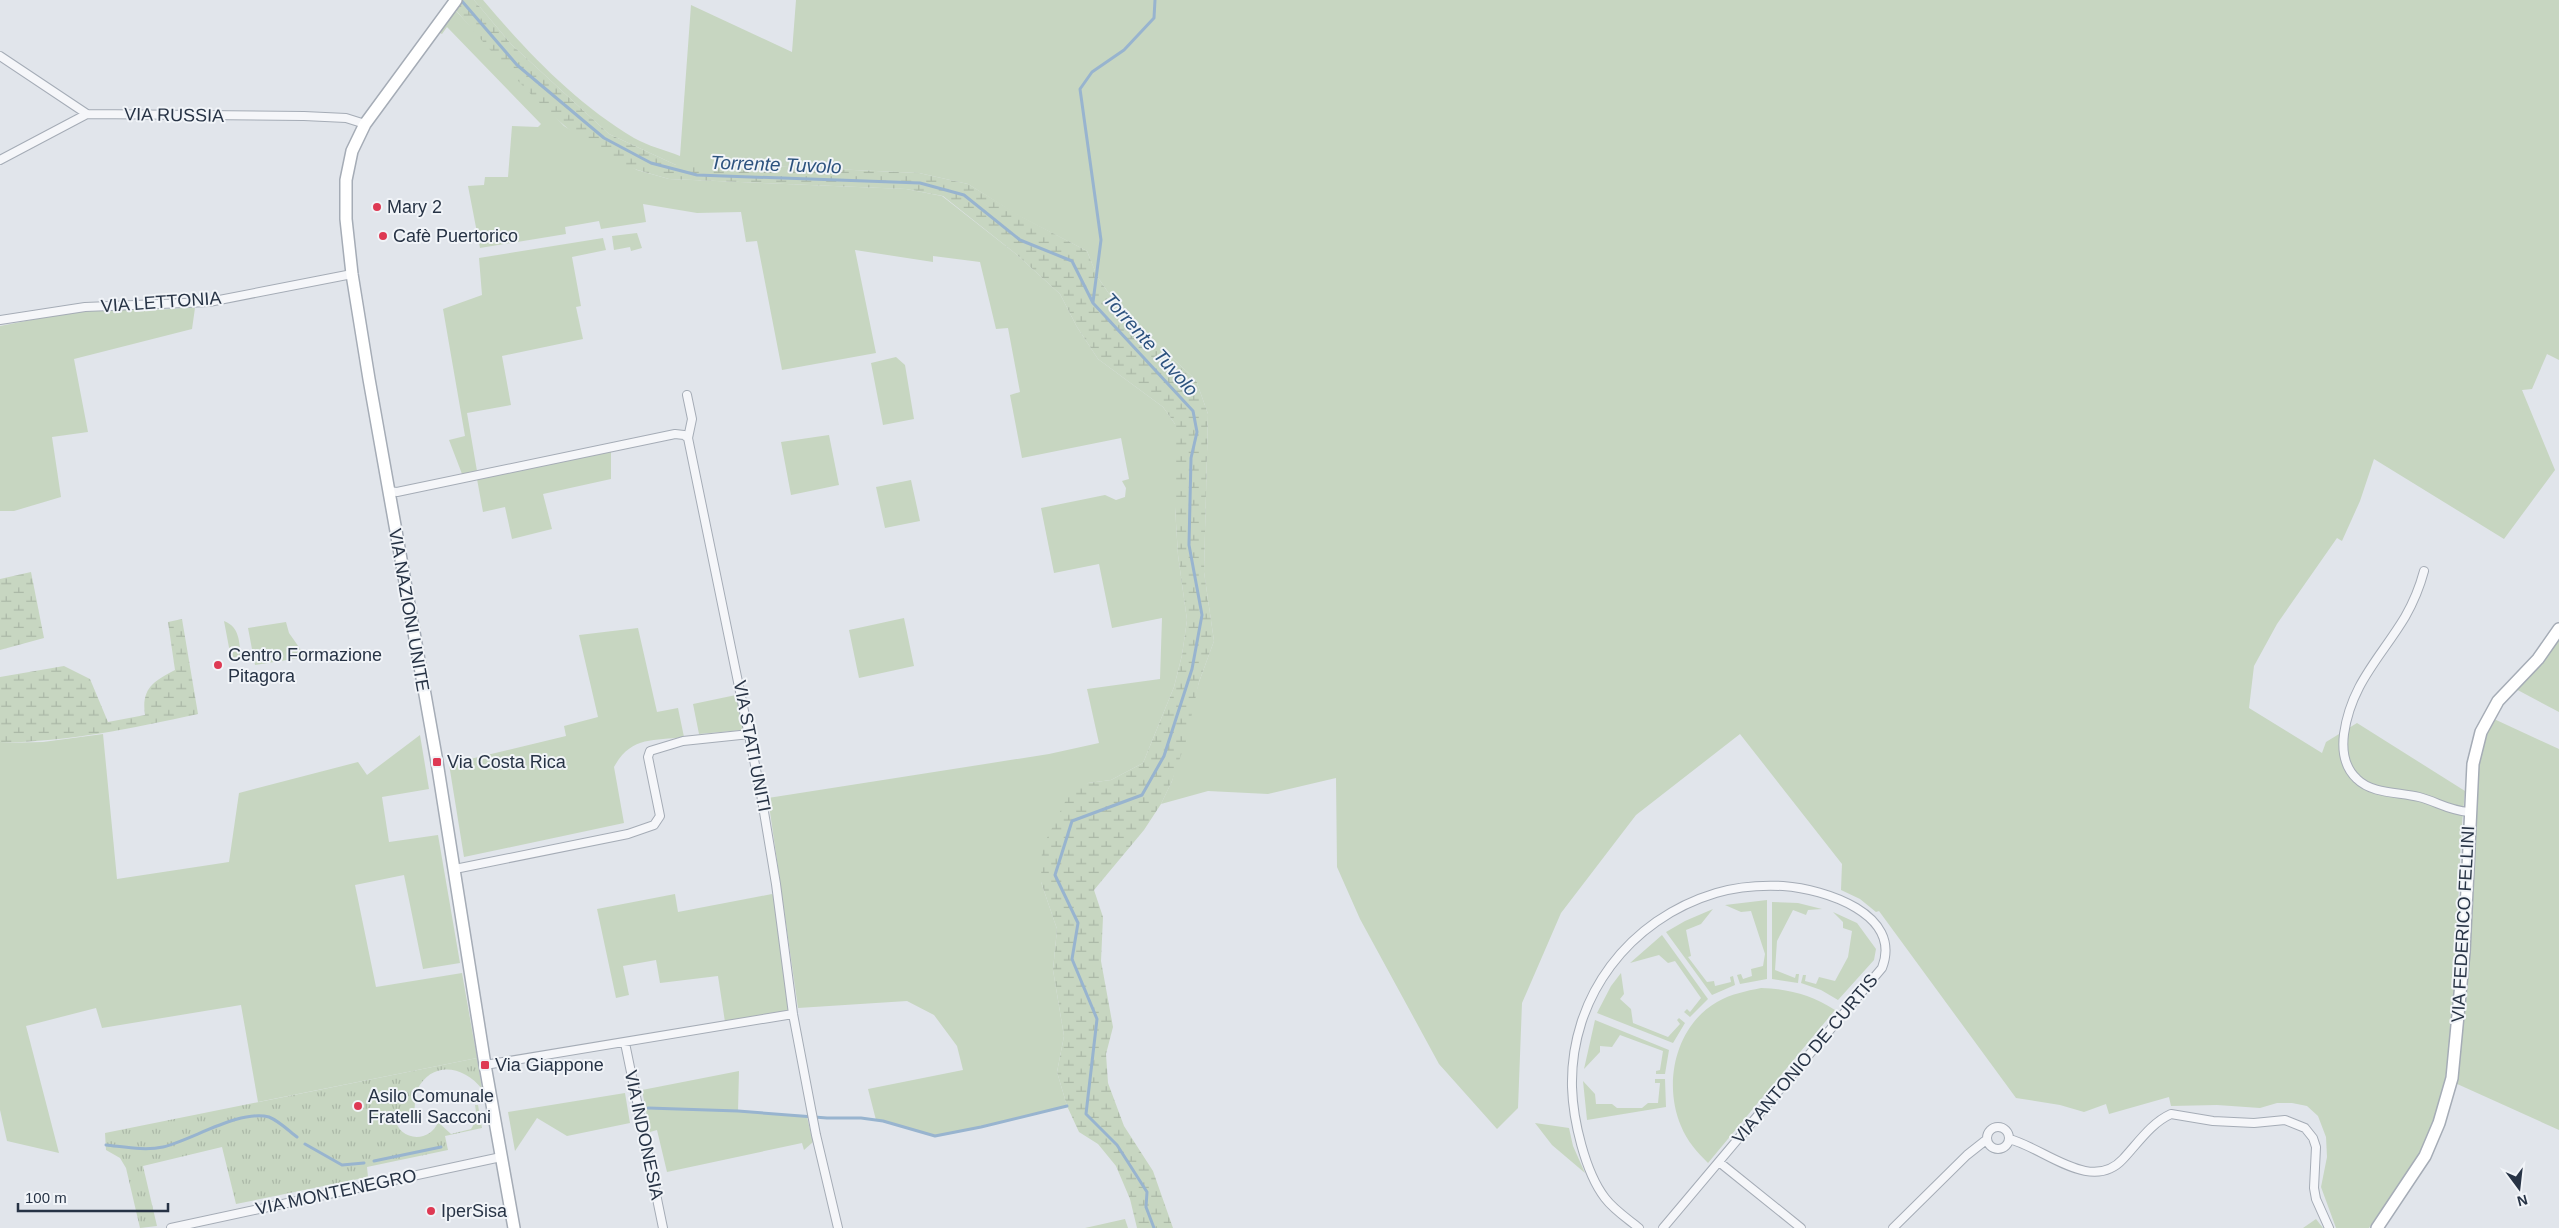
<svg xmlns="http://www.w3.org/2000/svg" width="2559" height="1228" font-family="Arial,sans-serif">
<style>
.grass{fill:#c7d6c1}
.wetland{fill:url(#wetland-marsh)}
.park{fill:url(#park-tufts)}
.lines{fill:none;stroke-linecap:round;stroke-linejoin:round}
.stream{stroke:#98b4cf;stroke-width:3}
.street-casing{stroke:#a5acb6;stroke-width:10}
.secondary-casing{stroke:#a5acb6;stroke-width:14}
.street{stroke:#f5f6f9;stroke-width:8}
.secondary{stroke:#fff;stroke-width:11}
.poi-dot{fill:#de3953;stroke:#f1f4f8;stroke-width:2}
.labels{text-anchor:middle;stroke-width:4;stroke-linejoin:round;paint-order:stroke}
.street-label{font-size:18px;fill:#273345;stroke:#f1f4f8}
.poi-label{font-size:18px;fill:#273345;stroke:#f1f4f8;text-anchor:start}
.water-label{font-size:19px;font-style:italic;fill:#2c527e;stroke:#f1f4f8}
</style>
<defs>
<pattern id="wetland-marsh" width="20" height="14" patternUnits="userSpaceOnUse" patternTransform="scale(1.25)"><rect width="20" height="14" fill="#c7d6c1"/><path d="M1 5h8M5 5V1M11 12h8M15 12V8" fill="none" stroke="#abb8a7"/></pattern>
<pattern id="park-tufts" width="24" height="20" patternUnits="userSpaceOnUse" patternTransform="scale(1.25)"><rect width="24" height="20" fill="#c7d6c1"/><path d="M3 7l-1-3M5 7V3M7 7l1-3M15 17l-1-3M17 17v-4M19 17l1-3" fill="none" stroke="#abb8a7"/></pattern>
</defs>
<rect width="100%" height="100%" fill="#e1e5eb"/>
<!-- grass -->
<path class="grass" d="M474 0H483C526 51 575 103 634 138 648 146 665 150 680 156L691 5 792 52 796 0H2559V360L2547 354 2532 389 2522 390 2555 470 2504 539 2374 459 2360 501 2342 541 2337 538 2277 624 2254 666 2249 708 2322 753 2326 742 2357 723 2465 791C2456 873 2460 955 2451 1037 2447 1067 2444 1097 2433 1126 2418 1163 2391 1195 2369 1228H2336L2321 1187 2327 1157 2326 1137 2318 1116 2307 1106 2292 1103H2277L2260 1108 2217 1105 2171 1106 2169 1097 2109 1114 2106 1104 2084 1112 2060 1105 2016 1098 1879 911 1876 912 1860 899 1841 890 1842 864 1740 734 1636 815 1561 913 1522 1003 1518 1108 1497 1129 1439 1064 1360 919 1337 867 1336 778 1268 794 1208 791 1161 804 1172 781 1199 682 1214 641 1204 572 1208 414 1196 380 1118 307 1097 276 1087 251 1021 217 968 184 919 173 743 165H676L609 134 512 45Z
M456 11 564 126 637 170 669 179 906 189 942 196 1016 254 1060 294 1077 327 1098 359 1163 407 1175 424V507L1178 555 1187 620 1182 655 1174 687 1143 763 1111 780 1088 783 1041 882 1057 929 1053 970 1064 1036 1057 1072 1067 1106 981 1127 935 1136 876 1120 868 1089 963 1070 957 1046 934 1015 907 1001 798 1008 768 798 1049 754 1099 743 1087 689 1160 679 1162 618 1112 628 1099 564 1054 573 1041 508 1105 495 1116 500 1125 497 1126 488 1122 481 1129 479 1121 438 1022 458 1010 395 1020 392 1008 328 996 329 980 262 933 256V262L855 250 876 353 782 370 757 241 746 242 741 212 697 213 643 204 646 222 601 229 599 221 565 227 566 234 480 248 468 186 484 185 485 177H508L512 126 538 127 541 124 447 27 442 34 438 32Z
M637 233 642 248 631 251 630 247 614 250 612 236Z
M603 238 606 250 572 257 581 306 576 307 583 339 502 356 511 405 467 413 477 471 462 474 449 440 465 436 443 309 482 295 479 258Z
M181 308H195L192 329 74 359 88 432 52 437 61 497 14 511H0V326C38 319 77 309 115 309 138 309 158 311 181 308Z
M896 357 905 365 914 419 883 425 871 363Z
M829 435 839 485 791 495 781 442Z
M611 451V479L543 494 552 529 512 539 505 507 483 512 477 479Z
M911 480 920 521 885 528 876 487Z
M904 618 914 666 859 678 849 630Z
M224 621C240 627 239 642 241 657L231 658Z
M286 622 289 633 306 657 255 665 248 628Z
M638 628 657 712 678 708 684 737C653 741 631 736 614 767L624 823 464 857 449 764 566 736 564 726 598 717 579 635Z
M2559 629V712L2512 687Z
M736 695 743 730 699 734 693 704Z
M2494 719 2559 749V1130L2455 1083 2462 1029 2469 945 2478 762 2487 732Z
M103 734 117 879 229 862 239 793 358 762 367 775 420 735 429 789 382 797 389 842 438 835 460 963 423 969 404 875 355 885 376 987 462 973 477 1058 258 1102 241 1005 102 1028 96 1008 26 1026 59 1153 7 1141 0 1110V743L43 742Z
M675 894 678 912 772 894 775 899 789 1010 788 1013 725 1022 718 976 660 983 656 960 623 966 629 995 616 998 597 909Z
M1767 900V979L1740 984 1737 975 1741 974 1743 979 1752 976 1751 969 1763 966 1765 954 1751 911 1741 912 1725 905Z
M1772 902 1798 903 1822 909 1808 910 1806 915 1793 910 1777 941 1775 970 1795 978 1796 974H1799L1798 983 1772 979Z
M1713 909 1701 924 1686 930 1691 956 1688 957 1707 982 1714 981 1715 986 1731 982 1730 977 1733 976 1735 985 1712 995 1666 932 1685 921Z
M1833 912 1857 923 1876 949 1874 960 1838 1000 1821 990 1801 983 1803 975H1806L1805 981 1816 984 1819 977 1835 981 1848 957 1852 931 1843 928V922Z
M1662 935 1708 999 1690 1017 1684 1012 1687 1009 1690 1012 1701 998 1675 961 1668 963 1659 955 1630 963Z
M1621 973 1624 994 1620 999 1631 1009 1633 1023 1668 1037 1680 1024 1677 1020 1679 1018 1685 1023 1673 1043 1597 1013 1611 986Z
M1761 988C1789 989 1811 995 1835 1010L1708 1163C1697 1152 1687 1141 1681 1126 1663 1084 1675 1026 1717 1002 1731 994 1746 991 1761 988Z
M1595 1020 1669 1050 1665 1074H1656V1071L1660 1070 1663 1051 1620 1035 1612 1047 1600 1046V1052L1584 1069Z
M739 1071 738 1111 807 1117 813 1142 804 1150 802 1143 667 1172 657 1130 650 1132 642 1090Z
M1655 1079H1665L1666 1107 1587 1120 1583 1081 1595 1094 1596 1104H1612L1617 1108H1642L1648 1103H1658L1660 1083H1655Z
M625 1093 630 1123 567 1136 537 1118 515 1151 508 1112Z
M1535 1123 1569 1128 1573 1146 1585 1173 1552 1145Z
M1125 1219 1128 1228H1085Z
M2316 1219 2323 1228H2303Z"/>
<!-- wetland -->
<path class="wetland" d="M447 0H474L512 45 609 134 676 165H743L919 173 968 184 1022 217 1087 251 1097 276 1118 307 1196 380 1208 414 1204 572 1214 641 1199 682 1186 741 1172 781 1161 804 1144 830 1094 890 1103 917 1101 961 1113 1027 1106 1054 1108 1083 1124 1126 1153 1171 1173 1228H1137L1130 1199 1116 1166 1098 1144 1079 1132 1067 1106 1057 1072 1064 1036 1053 970 1057 929 1041 882 1042 848 1068 796 1088 783 1111 780 1143 763 1174 687 1182 655 1187 620 1178 555 1175 507V424L1163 407 1098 359 1077 327 1060 294 1016 254 943 196 906 189 669 179C648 173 627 168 608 157 549 123 492 52 447 0Z
M31 572 44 638 0 650V579Z
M182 619 198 714C129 729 71 741 0 743V677L64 666 90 679 108 722 145 715C141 688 154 681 175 670L168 622Z"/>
<!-- park -->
<path class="park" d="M477 1058 482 1089C464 1066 432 1060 417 1090 413 1099 417 1109 412 1117L404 1121 395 1117C397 1141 430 1144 438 1122L451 1134 471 1129 477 1119 475 1105H478L482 1128 445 1136 448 1150 367 1167 368 1177 236 1204 222 1147 143 1166 157 1226 140 1228 126 1168 120 1158 106 1150 105 1133Z"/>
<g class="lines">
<!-- stream -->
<path class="stream" d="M461 0 517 65 604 138 651 163 697 175 920 183 964 195 1020 240 1072 261 1093 303 1193 411 1197 432 1191 458 1189 545 1202 615 1192 669 1164 756 1142 795 1072 821 1055 875 1078 923 1072 959 1097 1019 1086 1114 1117 1145 1147 1192 1146 1207 1154 1228
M1093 302 1101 240 1080 89 1092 72 1124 50 1154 18 1155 0
M648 1108 738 1111 827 1118H861L883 1121 935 1136 981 1127 1067 1106
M305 1144 342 1165 364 1163
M106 1145C125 1147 145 1151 163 1147 192 1140 240 1109 269 1117 279 1121 289 1131 297 1137
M374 1161 441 1147"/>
<!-- street casing -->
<g class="street-casing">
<path id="street" d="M0 56 87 114 304 116 346 118 365 124
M0 160 87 114
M0 320 85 307 209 302 352 274
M687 395 692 419 688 438 761 794 776 884 793 1014 816 1135 838 1228
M388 491 397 492 675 434 684 435 688 438
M2424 571C2420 586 2413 603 2405 617 2381 657 2351 684 2344 734 2342 750 2344 767 2357 779 2372 794 2399 792 2419 797 2438 802 2447 810 2469 812
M455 869 628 834 654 825 660 816 648 757 650 751 683 741 750 734
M625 1043 663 1228
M485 1065 793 1014
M1987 1138a11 11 0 1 1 22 0a11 11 0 1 1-22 0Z
M2009 1139C2043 1147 2091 1194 2123 1159 2138 1143 2151 1123 2171 1114L2213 1121 2254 1123 2285 1120 2305 1128 2313 1138 2316 1147 2314 1188 2316 1199 2329 1228
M1719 1162 1801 1228
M171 1228 501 1157
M1639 1228C1628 1219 1614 1210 1605 1198 1585 1172 1573 1120 1572 1087 1570 997 1629 919 1716 893 1736 887 1762 885 1783 886 1825 889 1903 914 1882 968L1663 1228
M1893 1228 1967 1155 1986 1140"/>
</g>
<!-- secondary casing -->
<g class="secondary-casing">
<path id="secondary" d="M456 0 365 124 352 151 346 180V219L352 274 369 379 437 762 485 1065 514 1228
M2377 1228 2425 1156 2439 1123 2452 1078 2464 952 2473 764 2481 732 2498 701 2538 659 2559 629"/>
</g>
<!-- street -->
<use href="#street" class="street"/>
<!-- secondary -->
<use href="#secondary" class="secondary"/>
</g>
<!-- markers -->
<g class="poi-dot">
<circle cx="377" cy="207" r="5"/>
<circle cx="383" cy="236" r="5"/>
<circle cx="218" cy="665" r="5"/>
<rect x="432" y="757" width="10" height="10" rx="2.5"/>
<rect x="480" y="1060" width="10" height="10" rx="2.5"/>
<circle cx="358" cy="1106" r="5"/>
<circle cx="431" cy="1211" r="5"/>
</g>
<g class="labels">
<!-- street labels -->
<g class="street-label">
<text transform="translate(174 115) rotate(1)" y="6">VIA RUSSIA</text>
<text transform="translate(161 302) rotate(-4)" y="6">VIA LETTONIA</text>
<text transform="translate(409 610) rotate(80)" y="6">VIA NAZIONI UNITE</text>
<text transform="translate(752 746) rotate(79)" y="6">VIA STATI UNITI</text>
<text transform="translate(2463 924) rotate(-87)" y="6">VIA FEDERICO FELLINI</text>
<text transform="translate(1805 1059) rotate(-50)" y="6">VIA ANTONIO DE CURTIS</text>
<text transform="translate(644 1135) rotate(78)" y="6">VIA INDONESIA</text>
<text transform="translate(336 1192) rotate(-12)" y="6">VIA MONTENEGRO</text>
</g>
<!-- poi labels -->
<g class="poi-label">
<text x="387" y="213">Mary 2</text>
<text x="393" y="242">Cafè Puertorico</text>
<text x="228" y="661">Centro Formazione<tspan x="228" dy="21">Pitagora</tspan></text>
<text x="447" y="768">Via Costa Rica</text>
<text x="495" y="1071">Via Giappone</text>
<text x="368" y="1102">Asilo Comunale<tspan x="368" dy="21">Fratelli Sacconi</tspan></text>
<text x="441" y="1217">IperSisa</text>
</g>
<!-- water labels -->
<g class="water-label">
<text transform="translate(776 164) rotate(2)" y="7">Torrente Tuvolo</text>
<text transform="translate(1151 344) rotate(48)" y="7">Torrente Tuvolo</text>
</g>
</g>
<!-- north arrow -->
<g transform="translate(2519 1188) rotate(165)" stroke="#f1f4f8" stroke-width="4" paint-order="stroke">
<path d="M0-4L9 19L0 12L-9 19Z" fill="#273345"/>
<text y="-8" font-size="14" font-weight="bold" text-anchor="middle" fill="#273345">N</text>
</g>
<!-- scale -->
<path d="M18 1203v8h150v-8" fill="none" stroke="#273345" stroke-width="2.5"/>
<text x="25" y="1203" font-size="15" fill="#273345" stroke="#f1f4f8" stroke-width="4" paint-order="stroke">100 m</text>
</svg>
